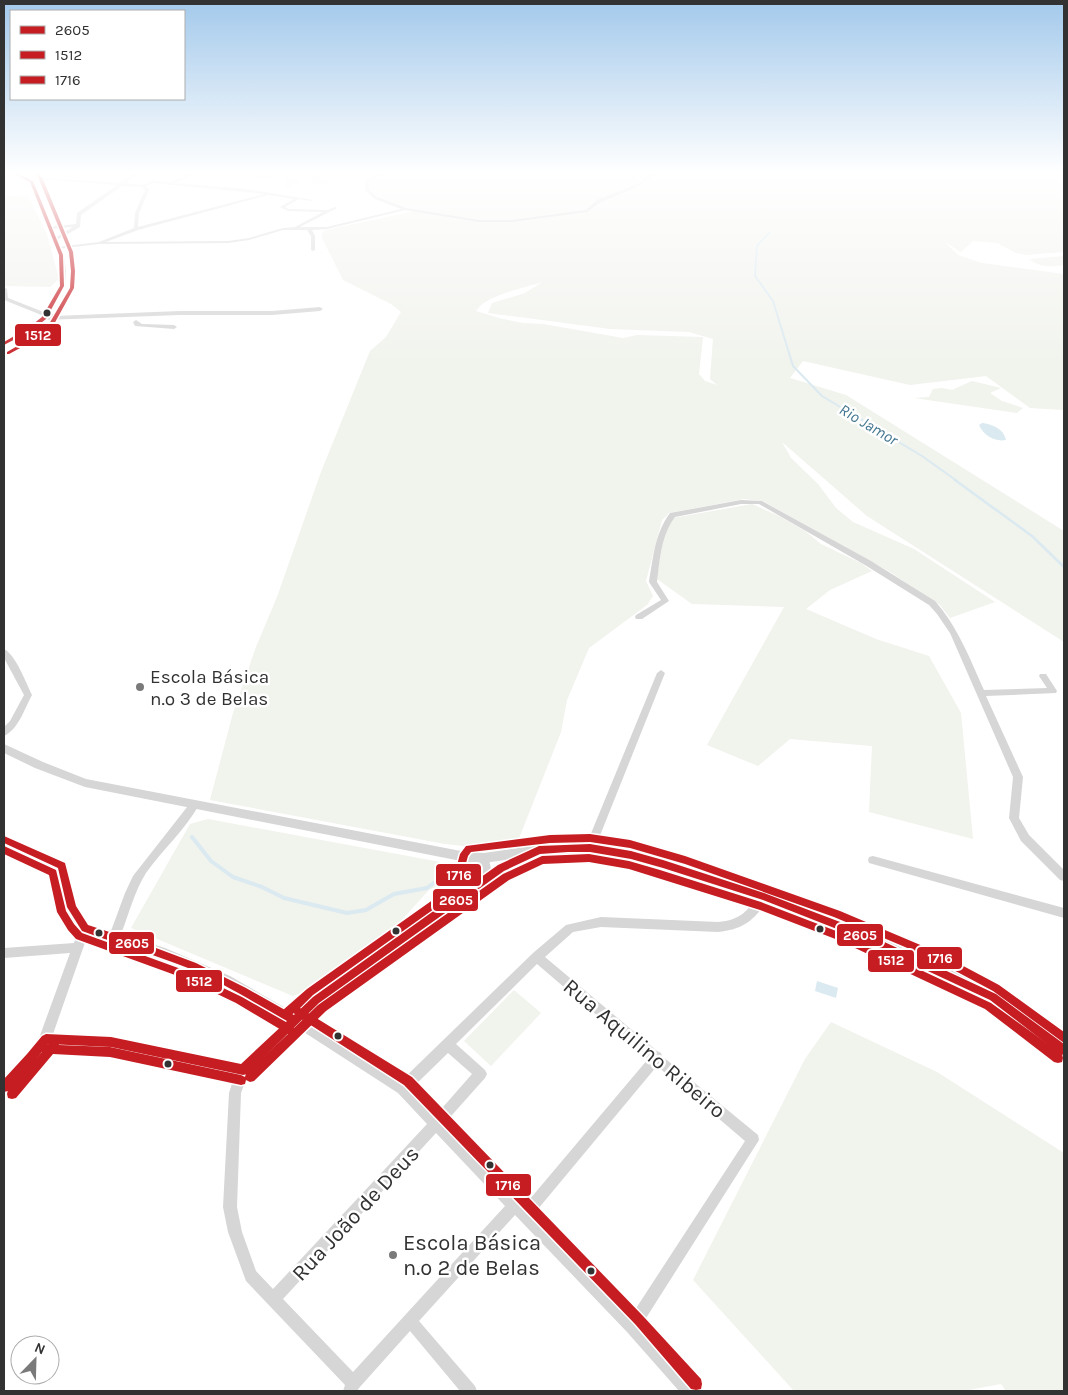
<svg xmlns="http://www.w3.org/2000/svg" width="1068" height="1395" font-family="Karla,sans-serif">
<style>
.green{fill:#f1f3ed;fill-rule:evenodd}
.water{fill:#dbe9f0}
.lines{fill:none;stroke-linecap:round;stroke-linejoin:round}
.stream-far2{stroke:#dbe9f0;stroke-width:2}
.stream-far1{stroke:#dbe9f0;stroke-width:2.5}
.stream{stroke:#dbe9f0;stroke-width:4}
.minor{fill:#d6d6d6;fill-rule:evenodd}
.tertiary{fill:#d6d6d6;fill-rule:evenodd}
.bus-1-casing{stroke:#fff;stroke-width:3}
.bus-2-casing{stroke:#fff;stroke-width:3}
.bus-3-casing{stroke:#fff;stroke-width:3}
.bus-1{fill:#c61d23;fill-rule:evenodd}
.bus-2{fill:#c61d23;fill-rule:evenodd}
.bus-3{fill:#c61d23;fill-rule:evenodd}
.bus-dot{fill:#323232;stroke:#fff;stroke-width:2}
.poi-dot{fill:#7a7a7a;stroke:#fff;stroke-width:2}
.labels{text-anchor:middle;stroke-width:5;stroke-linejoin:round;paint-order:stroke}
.far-water-label{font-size:16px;font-style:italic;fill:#437690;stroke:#fff}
.poi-label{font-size:19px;fill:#323232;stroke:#fff;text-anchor:start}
.near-street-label{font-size:22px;fill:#323232;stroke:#fff}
.near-poi-label{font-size:22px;fill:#323232;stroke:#fff;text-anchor:start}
.line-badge{stroke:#fff;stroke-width:2}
.badge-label{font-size:14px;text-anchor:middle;font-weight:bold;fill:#fff}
</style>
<rect width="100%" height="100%" fill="#fff"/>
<!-- green -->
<path class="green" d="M265 172H311L313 175 329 179 328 185 302 181 288 188 285 184 287 180 280 176 262 180 254 177 271 174Z
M386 172H1064V252L1026 255 1016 253 997 243 973 241 961 252 945 242 958 255 982 263 1064 274V410L1030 408 986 376 910 385 803 361 790 378 846 395 1064 531V642L867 516 782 442 791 458 818 484 836 508 853 522 914 549 995 602 950 618 940 605 890 572 763 501 744 499 669 513 662 520 646 581 653 596 647 605 589 648 567 700 561 732 518 841 473 847 445 844 210 800 233 713 256 647 277 597 321 472 370 351 386 337 401 312 391 304 343 280 322 238V233L325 230 420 210 407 209 374 196 367 189 368 182 383 175ZM542 282 525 293 492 303 488 313 610 329 689 332 713 339 710 379 717 385 705 381 699 374 703 337 637 335 623 338 543 324 523 323 499 318 476 311C485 295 525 288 542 282Z
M28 195 47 234 59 279 50 287 4 286V196Z
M1064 256V265C1051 267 1041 268 1029 259Z
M972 381 1001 388 990 393 1002 401 1023 408 1017 413 914 398 929 397 933 389 942 388 952 390Z
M752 504 779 516 805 531 821 544 861 563 872 571 830 590 806 609 876 639 929 656 961 713 973 839 869 812 872 746 790 739 758 766 707 745 784 607 692 604 657 579C660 563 662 529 673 518Z
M208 819 451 864 456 865 460 870 454 873 456 878 429 890 368 957 319 986 293 996 131 928 190 824Z
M514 990 541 1013 491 1066 464 1041Z
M831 1022 937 1072 1064 1153V1391H1006L1001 1384 963 1391H794L693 1280 805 1059Z"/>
<!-- water -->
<path class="water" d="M982 423C992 424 1004 429 1006 440 995 442 984 436 979 425Z
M817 981 838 988 836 998 815 991Z"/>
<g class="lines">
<!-- stream-far2 -->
<path class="stream-far2" d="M769 233 757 246 755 276 773 301 793 366 822 396 922 456 957 481"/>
<!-- stream-far1 -->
<path class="stream-far1" d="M955 480 1032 536 1064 567"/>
<!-- stream -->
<path class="stream" d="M192 837 211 861 233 877 262 887 284 898 347 913 366 910 394 894 427 888 438 880 453 875"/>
<!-- minor -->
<path class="minor" d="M47 172H52L35 178 32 177Z
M137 172H141L125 183 142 185 152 181 171 182 193 172H197L176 183 246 189 313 200 311 201 299 199 285 207 289 209 328 210 335 207 337 208 300 227H327L401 209 375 199 365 190V181L382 172H386L368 182 369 190 377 197 406 208 479 220H512L586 210 597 200 635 185 655 172H659L637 187 601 202 587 212 512 222H479L405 210 327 229 312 230 315 236V250L313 251 311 250V236L307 230H283L249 240 228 243 99 244 56 249V248L58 247 99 242 134 228 135 213 145 190 142 187 122 186 81 215 80 227 55 241H53V239L73 227 50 229 48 227 76 224 77 213 117 185 49 180 31 182 30 180 49 178 120 183ZM153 183 265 194 138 227 139 213 149 190 146 186ZM268 195 294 199 280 207 288 211 323 212 295 227 283 228 249 238 228 241 106 242 138 230Z
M4 287 7 289 8 298 46 313 54 314V316L180 311H272L320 307 323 309 320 311 272 315H180L44 320 41 318 44 316 4 300Z
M136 320 142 324 174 325 177 327 174 329 135 326 133 322Z
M741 500 762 501 871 561 935 601C958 627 970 659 984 690L1047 688 1039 676 1040 674H1046L1057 691 1056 693 986 696 1023 777 1019 818 1029 835 1064 870V881L1060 880 1021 841 1009 818 1013 777 950 633 937 614 929 605 865 565 759 504H741L675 517C661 535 660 560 657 582L669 601 642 619H636L635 617 636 615 661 600 649 582C653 558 655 533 670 513Z
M4 649C16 655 26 683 32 695 25 708 18 730 4 736V727L10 721 24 695 4 658Z
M661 670 665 673 595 848 594 851 590 852 586 851 585 848 657 673Z
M194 801 197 802 199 805C185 830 163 849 146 873 134 892 129 914 121 934L165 948 230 976 294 1013 312 996 460 892 463 885 470 854 474 853 478 854 479 857 474 881C484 874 477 865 480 855L484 854 488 855 491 869 528 850 532 849 536 850 537 853 536 856 505 871 320 1004 304 1019 401 1081 533 953 566 925 601 917 718 922C741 920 747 911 760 894L764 892 768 894 769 897 768 900C753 921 744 929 718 932L601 927 573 932 545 957 657 1051 661 1053 662 1056 758 1135 759 1140 641 1326 694 1386 696 1391H679L627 1332 515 1215 419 1321 475 1386 477 1391H460L410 1331 359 1388 357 1391H343L345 1385 246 1281 228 1232 223 1207 229 1093 235 1074 111 1048 49 1045 47 1049 8 1091 4 1093V1078L38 1041 70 953 4 958V948L74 943 79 929C64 912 62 890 57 869L4 843V835L66 863C73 880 70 912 88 924 94 928 104 929 111 931L125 893 133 876 191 802ZM88 934 159 956 222 984 286 1021 241 1064 111 1036 53 1034ZM537 964 648 1059 524 1206 444 1124 485 1078 487 1074 485 1070 456 1044ZM296 1027 398 1093 427 1124 273 1289 256 1271 242 1232 237 1207 241 1093 248 1074ZM448 1053 472 1074 436 1115 411 1089ZM657 1066 745 1141 631 1316 533 1215ZM436 1133 505 1206 353 1372 283 1299Z
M873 856 1064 908V918L869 863 868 860 869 857Z"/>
<!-- tertiary -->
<path class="tertiary" d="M10 172H15L33 181 64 255 66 271 65 286 46 319 32 330 4 346V342L28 328 42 317 59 286 60 271 58 255 29 182Z
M4 744 43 762 86 779 461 851 484 853 539 845 590 843 631 850 704 872 849 924 950 969 998 993 1064 1042V1057L1059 1055 988 1001 940 977 841 932 703 882 631 860 590 853 539 855 484 863 461 861 85 787 35 768 4 753Z"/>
<!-- bus-1 casing -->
<g class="bus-1-casing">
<path id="bus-1" d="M11 172H14L33 181 63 255 64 286 46 319 32 330 4 345V342L28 328 42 317 60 286 59 255 30 182Z
M4 836 65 863 76 906 88 925 140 942 196 963 246 988 294 1015 313 997 498 865 539 846 590 844 631 851 663 860 764 893 848 925 996 994 1064 1044V1055L1060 1054 990 1000 842 931 763 900 663 868 631 859 590 852H568L540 854 504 871 319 1003 247 1074 243 1075 111 1047 48 1044 35 1061 8 1091 4 1092V1079L27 1054 42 1036 46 1034 111 1037 241 1064 287 1021C255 1003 222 982 188 968 153 954 117 944 82 931L67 907 58 868 4 843Z"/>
</g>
<!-- bus-2 casing -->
<g class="bus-2-casing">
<path id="bus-2" d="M33 172H36L42 177 73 252 75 271 74 288 53 326 37 339 9 354H7V352L33 337 49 324 70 288 71 271 69 252 38 177Z
M4 846 56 870 66 911 74 924 82 933 192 973 242 997 293 1026 294 1028 318 1005 503 874 542 856 589 854 629 861 660 870 761 902 844 934 991 1003 1062 1054 1063 1058 1062 1062 1058 1063 1054 1062 985 1009 838 940 760 910 629 869 589 862 543 864 509 880 326 1011 254 1081 250 1082 246 1080 245 1084 241 1085 110 1057 53 1054 16 1098 12 1099 8 1098 7 1094 8 1090 42 1052 41 1049 42 1045 49 1044 50 1041 54 1040 58 1041 59 1045 110 1047 241 1075 245 1077 246 1073 288 1034 236 1003 186 979 76 939 68 930 57 912 49 875 4 854Z"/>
</g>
<!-- bus-3 casing -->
<g class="bus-3-casing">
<path id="bus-3" d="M590 834 630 840 685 856 840 911 937 952 999 985 1064 1032V1043L993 991 931 958 834 917 685 864 630 848 590 842 550 843 471 852 468 856 458 892 313 995 300 1008 412 1077 643 1316 701 1379 702 1384 701 1389 696 1390 691 1389 635 1324 404 1085 295 1015 294 1013 287 1018 283 1016 282 1013 283 1010 307 989 451 887 460 854 466 846 550 835Z"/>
</g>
<!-- bus-1 -->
<use href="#bus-1" class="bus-1"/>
<!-- bus-2 -->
<use href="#bus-2" class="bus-2"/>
<!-- bus-3 -->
<use href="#bus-3" class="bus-3"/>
</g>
<!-- sky -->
<linearGradient id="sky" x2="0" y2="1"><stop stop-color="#a3c9eb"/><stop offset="0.47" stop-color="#fff"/><stop offset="1" stop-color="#fff" stop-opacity="0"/></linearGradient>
<rect width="1068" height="367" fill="url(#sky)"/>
<!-- markers -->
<g class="bus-dot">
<circle cx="47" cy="313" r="4.5"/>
<circle cx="820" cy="929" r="4.5"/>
<circle cx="396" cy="931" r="4.5"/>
<circle cx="99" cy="933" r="4.5"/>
<circle cx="338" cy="1036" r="4.5"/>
<circle cx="168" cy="1064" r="4.5"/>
<circle cx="490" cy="1165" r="4.5"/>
<circle cx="591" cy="1271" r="4.5"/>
</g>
<g class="poi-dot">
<circle cx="140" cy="687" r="5"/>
<circle cx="393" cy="1255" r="5"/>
</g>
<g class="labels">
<!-- far-water labels -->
<g class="far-water-label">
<text transform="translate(869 424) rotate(31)" y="6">Rio Jamor</text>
</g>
<!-- poi labels -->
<g class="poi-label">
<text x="150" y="683">Escola Básica<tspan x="150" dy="22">n.º 3 de Belas</tspan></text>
</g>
<!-- near-street labels -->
<g class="near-street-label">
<text transform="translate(645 1048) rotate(40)" y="8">Rua Aquilino Ribeiro</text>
<text transform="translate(355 1213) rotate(-47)" y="8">Rua João de Deus</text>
</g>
<!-- near-poi labels -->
<g class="near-poi-label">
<text x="403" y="1250">Escola Básica<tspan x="403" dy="25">n.º 2 de Belas</tspan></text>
</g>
</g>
<g class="line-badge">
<rect x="14" y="323" width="48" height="24" rx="5" fill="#c61d23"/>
<rect x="435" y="863" width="47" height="24" rx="5" fill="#c61d23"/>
<rect x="432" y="888" width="47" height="24" rx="5" fill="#c61d23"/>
<rect x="836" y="923" width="48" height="24" rx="5" fill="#c61d23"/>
<rect x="108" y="931" width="47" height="24" rx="5" fill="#c61d23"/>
<rect x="916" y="946" width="47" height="24" rx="5" fill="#c61d23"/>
<rect x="867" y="949" width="48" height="24" rx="5" fill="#c61d23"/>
<rect x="175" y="969" width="48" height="24" rx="5" fill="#c61d23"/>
<rect x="485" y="1173" width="47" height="24" rx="5" fill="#c61d23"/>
</g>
<g class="badge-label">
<text x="38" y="340">1512</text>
<text x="459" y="880">1716</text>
<text x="456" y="905">2605</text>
<text x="860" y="940">2605</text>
<text x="132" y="948">2605</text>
<text x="940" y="963">1716</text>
<text x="891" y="965">1512</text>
<text x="199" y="986">1512</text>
<text x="508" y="1190">1716</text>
</g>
<!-- border -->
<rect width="1068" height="1395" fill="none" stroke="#323232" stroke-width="10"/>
<!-- legend -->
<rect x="10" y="10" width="175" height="90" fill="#ffffff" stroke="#adadad"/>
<rect x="20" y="26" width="25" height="8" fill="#c61d23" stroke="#adadad"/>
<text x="55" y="35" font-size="15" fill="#323232">2605</text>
<rect x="20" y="51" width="25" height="8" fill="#c61d23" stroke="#adadad"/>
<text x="55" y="60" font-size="15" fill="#323232">1512</text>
<rect x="20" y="76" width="25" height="8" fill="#c61d23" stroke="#adadad"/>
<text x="55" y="85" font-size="15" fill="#323232">1716</text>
<!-- north arrow -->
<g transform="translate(35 1360) rotate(23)"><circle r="24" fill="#ffffff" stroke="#adadad"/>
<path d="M0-4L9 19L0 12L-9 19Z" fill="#7a7a7a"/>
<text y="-8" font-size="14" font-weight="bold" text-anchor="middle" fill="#323232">N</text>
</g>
</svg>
